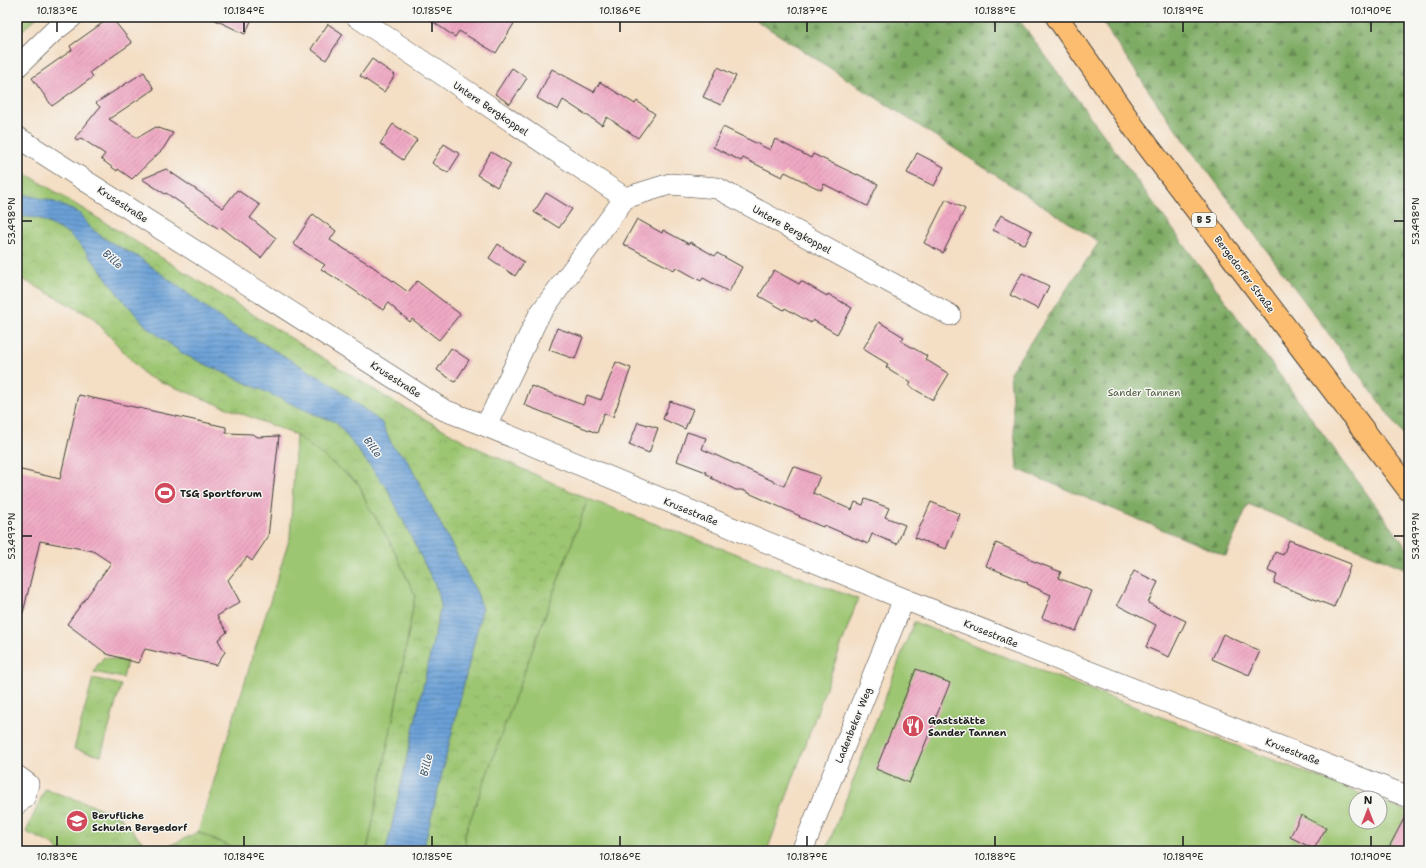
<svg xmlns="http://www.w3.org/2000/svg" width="1426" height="868" font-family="'Shantell Sans',sans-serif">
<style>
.grass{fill:url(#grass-tufts);stroke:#5c7147}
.forest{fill:url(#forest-firs);stroke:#4d6440}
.park{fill:url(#park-crowns);stroke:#5c7147}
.garden{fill:#9dc672;stroke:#5c7147}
.water{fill:url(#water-rules);stroke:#435e7a}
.building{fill:url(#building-hatch)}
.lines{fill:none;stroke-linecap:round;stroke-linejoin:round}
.minor-casing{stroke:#3c3935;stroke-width:22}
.major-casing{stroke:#3c3935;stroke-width:24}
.minor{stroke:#fff;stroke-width:21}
.major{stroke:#fcbd6f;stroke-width:22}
.ticks{fill:none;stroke:#1c1c1c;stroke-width:1.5}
.labels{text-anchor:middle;stroke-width:3;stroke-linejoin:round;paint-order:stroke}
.shield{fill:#f6f6f2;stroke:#5d5d5c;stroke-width:1}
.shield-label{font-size:9px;font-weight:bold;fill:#1c1c1c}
.street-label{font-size:10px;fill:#1c1c1c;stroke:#f6f6f2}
.park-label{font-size:10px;fill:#49583a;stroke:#f6f6f2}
.poi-label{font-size:10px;font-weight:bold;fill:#1c1c1c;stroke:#f6f6f2;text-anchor:start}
.water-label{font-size:11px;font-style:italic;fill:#3f5770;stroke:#f6f6f2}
.neatline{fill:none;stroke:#1c1c1c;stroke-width:1.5}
.ticks-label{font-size:10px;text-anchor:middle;fill:#1c1c1c}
</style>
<defs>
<pattern id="grass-tufts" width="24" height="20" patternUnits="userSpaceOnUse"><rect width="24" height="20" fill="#9dc672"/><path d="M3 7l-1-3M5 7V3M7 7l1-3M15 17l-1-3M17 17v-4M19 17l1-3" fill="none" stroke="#87aa62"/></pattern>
<pattern id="forest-firs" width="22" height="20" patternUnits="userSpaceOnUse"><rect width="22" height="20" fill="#7eab64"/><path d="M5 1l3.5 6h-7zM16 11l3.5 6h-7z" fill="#668a52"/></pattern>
<pattern id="park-crowns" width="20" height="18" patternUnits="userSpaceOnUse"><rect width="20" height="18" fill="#9dc672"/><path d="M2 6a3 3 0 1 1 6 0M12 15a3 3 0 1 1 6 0" fill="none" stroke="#87aa62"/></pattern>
<pattern id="water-rules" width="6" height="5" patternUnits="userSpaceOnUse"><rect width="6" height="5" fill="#6aa0d7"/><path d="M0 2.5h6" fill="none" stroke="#5682ae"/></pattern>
<pattern id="building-hatch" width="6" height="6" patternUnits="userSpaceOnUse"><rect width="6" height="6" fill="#efa8c3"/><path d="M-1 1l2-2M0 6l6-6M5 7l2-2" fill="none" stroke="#cc90a7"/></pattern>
</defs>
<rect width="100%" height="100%" fill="#f6f6f2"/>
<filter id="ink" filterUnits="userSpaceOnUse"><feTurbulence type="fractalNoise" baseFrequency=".025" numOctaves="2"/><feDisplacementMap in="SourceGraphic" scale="8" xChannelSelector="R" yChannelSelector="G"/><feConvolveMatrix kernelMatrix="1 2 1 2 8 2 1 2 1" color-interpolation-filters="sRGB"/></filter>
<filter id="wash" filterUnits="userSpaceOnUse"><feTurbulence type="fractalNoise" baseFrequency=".012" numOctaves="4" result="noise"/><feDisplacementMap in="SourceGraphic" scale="16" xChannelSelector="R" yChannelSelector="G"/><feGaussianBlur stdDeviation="0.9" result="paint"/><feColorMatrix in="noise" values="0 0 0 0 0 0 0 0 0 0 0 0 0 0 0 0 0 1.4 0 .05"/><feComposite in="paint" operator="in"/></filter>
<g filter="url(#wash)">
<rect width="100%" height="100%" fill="#f4dec4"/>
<!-- grass -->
<path class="grass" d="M17 17H37L17 35Z
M104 657 127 662 123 678 94 672 96 667Z
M93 678 121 685 101 756 74 749Z
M45 789 117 814 151 851H58L54 845 26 832Z"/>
<!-- forest -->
<path class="forest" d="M751 17H1017L1409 551V570L1248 504 1226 556 1017 469 1010 372 1099 242Z
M1099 17H1409V442L1159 106Z"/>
<!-- park -->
<path class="park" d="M17 168 389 399 475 447 588 499 465 834 466 851H367L399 687 415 595 389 540 367 504 359 484 296 435 146 376 92 317 17 276Z
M198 832 240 851H169L167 847Z"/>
<!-- garden -->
<path class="garden" d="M296 435 359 484 367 504 389 540 415 595 399 687 367 851H240L198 832 290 537Z
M588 499 858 599 767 851H466L465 834Z
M914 622 1372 798H1356V822H1380V801L1409 812V851H826Z"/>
<!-- water -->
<path class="water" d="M23 194 52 201 79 213 90 227 103 238 140 258 223 320 331 384 382 423 393 447 406 458 478 595 482 610 423 851H386L441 606 438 591 387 488 336 422 314 414 183 354 146 326 117 293 102 272 83 248 69 234 38 218 17 216V195Z"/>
<g id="blocks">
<!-- building -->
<path class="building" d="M111 17 132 43 90 72 93 77 52 106 32 78 72 50 70 46Z
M209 17H253L245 34Z
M426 17H518L496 53 459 31 455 37Z
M328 24 343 34 326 60 311 49Z
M372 59 395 75 384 92 360 76Z
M718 67 736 76 721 105 703 97Z
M512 68 527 78 510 104 495 94Z
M552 69 594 92 600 82 635 104 637 101 655 114 638 138 607 117 602 125 563 100 558 110 537 98Z
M144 72 154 89 109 119 137 138 156 127 173 133 163 149 132 179 118 169 117 171 101 159 105 154 81 138 77 141 75 138 100 107 96 103Z
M393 124 417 140 403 160 380 144Z
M723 127 770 150 775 139 811 158 813 154 857 175V174L878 184 867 206 824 184 821 190 785 172 782 177 743 158 741 161 713 147Z
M444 144 460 154 448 173 432 163Z
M491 152 511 164 497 187 477 175Z
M917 153 944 167 934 186 907 173Z
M166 169 223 208 237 190 260 205 250 218 276 238 261 258 221 227 219 229 166 193 165 194 142 179Z
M546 193 572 209 559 228 534 212Z
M946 199 965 209 943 253 924 243Z
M313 214 336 231 330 240 372 266 408 292 417 281 460 314 439 340 412 319 410 322 388 303 383 310 345 284 321 269 325 265 293 244Z
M1001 215 1032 231 1025 245 993 230Z
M637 219 662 233 663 230 689 244 690 242 715 256 717 253 742 267 729 292 703 278 701 281 676 267 674 270 623 244Z
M498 244 524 262 515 276 489 258Z
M774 270 799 284 801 281 827 296 828 294 852 308 837 334 813 320 811 323 785 308 784 310 759 296Z
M1022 273 1049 286 1038 309 1010 295Z
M879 322 904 337 901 341 927 356 925 359 949 374 933 400 909 386 911 383 886 367 888 364 863 349Z
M557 328 583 337 575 359 549 350Z
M451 348 469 360 455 382 437 370Z
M616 362 631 368 613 417 604 413 597 433 524 405 531 386 583 405 587 395 601 400Z
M79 395 226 427V433L252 434 258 437 279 436 268 537 252 561 247 557 228 580 240 602 217 616 227 632 218 640 225 652 216 665 145 649 138 663 107 654 67 624 111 563 93 551 40 541 23 613 17 612V469L60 479Z
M670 401 693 409 685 429 663 419Z
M638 422 658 428 649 453 629 445Z
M687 432 706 438 702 449 784 486 793 466 820 476 813 493 852 510 855 502 863 505 865 499 889 508 885 517 905 525 897 544 872 534 868 544 824 525 823 527 799 517 800 516 742 490H736L711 478 712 476 706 474V472L677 461Z
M931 502 960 514 946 549 915 538Z
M1289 540 1351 564 1334 607 1274 583 1277 575 1268 571 1275 552 1283 555Z
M996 543 1029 557 1028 559 1061 572 1058 578 1092 591 1076 631 1042 618 1051 595 1027 584 1028 583 986 566Z
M1134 571 1158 582 1148 603 1186 621 1169 657 1146 647 1156 625 1117 605Z
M1223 634 1260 651 1249 675 1212 659Z
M916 669 950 683 909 783 876 769Z
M1409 809V851H1387Z
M1301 815 1326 828 1314 849 1290 837Z"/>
</g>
</g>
<g filter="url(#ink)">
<use href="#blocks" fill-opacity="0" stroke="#3c3935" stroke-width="1"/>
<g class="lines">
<!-- minor casing -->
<g class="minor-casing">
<path id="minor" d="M357 17 625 198 670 184 717 188 950 315
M17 67 53 32 72 17
M17 137 444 410 486 426 904 599 1409 797
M486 426 539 315 625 198
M17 776 28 784 25 797 17 804
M802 851 904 599"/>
</g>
<!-- major casing -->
<g class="major-casing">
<path id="major" d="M1057 17 1135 129 1409 490"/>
</g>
<!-- minor -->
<use href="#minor" class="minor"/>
<!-- major -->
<use href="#major" class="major"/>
</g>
</g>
<!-- ticks -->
<path class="ticks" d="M57 22V32M244 22V32M432 22V32M620 22V32M807 22V32M995 22V32M1183 22V32M1371 22V32M22 221H32M1394 221H1404M22 536H32M1394 536H1404M57 836V846M244 836V846M432 836V846M620 836V846M807 836V846M995 836V846M1183 836V846M1371 836V846"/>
<!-- icons -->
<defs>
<g id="stadium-disc" transform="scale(1.15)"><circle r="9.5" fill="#d1495b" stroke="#f6f6f2"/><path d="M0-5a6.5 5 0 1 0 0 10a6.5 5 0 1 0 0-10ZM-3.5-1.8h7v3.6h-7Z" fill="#fff"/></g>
<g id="restaurant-disc" transform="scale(1.15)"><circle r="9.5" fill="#d1495b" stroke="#f6f6f2"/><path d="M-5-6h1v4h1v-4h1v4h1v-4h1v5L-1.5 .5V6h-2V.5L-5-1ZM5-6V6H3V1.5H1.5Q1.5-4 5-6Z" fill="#fff"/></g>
<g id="university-disc" transform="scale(1.15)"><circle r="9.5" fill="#d1495b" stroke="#f6f6f2"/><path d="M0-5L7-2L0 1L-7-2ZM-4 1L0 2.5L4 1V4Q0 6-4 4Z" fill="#fff"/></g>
</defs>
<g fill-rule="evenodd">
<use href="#stadium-disc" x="165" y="493"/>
<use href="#restaurant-disc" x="913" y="726"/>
<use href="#university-disc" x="77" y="821"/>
</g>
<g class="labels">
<!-- shield labels -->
<rect class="shield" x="1192" y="213" width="24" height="14" rx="3"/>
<g class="shield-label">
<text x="1204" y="223">B 5</text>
</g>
<!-- street labels -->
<g class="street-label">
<text transform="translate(491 108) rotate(34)" y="4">Untere Bergkoppel</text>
<text transform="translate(123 204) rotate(33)" y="4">Krusestraße</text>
<text transform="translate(792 229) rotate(29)" y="4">Untere Bergkoppel</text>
<text transform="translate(1245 274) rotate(53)" y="4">Bergedorfer Straße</text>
<text transform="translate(396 379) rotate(33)" y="4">Krusestraße</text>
<text transform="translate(691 511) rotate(22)" y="4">Krusestraße</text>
<text transform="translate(991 633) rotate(22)" y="4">Krusestraße</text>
<text transform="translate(853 725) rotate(-68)" y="4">Ladenbeker Weg</text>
<text transform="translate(1293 751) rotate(21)" y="4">Krusestraße</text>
</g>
<!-- park labels -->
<g class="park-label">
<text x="1144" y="396">Sander Tannen</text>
</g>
<!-- poi labels -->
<g class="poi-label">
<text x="180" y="497">TSG Sportforum</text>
<text x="928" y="724">Gaststätte<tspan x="928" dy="12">Sander Tannen</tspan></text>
<text x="92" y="819">Berufliche<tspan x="92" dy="12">Schulen Bergedorf</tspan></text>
</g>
<!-- water labels -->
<g class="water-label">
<text transform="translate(113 259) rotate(41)" y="4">Bille</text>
<text transform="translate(373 447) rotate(53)" y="4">Bille</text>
<text transform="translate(426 765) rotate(-77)" y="4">Bille</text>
</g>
</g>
<!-- margin -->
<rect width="1426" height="868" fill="none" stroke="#f6f6f2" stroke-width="44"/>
<!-- north arrow -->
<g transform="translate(1368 810)"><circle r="19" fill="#f6f6f2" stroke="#9f9f9c"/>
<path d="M0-3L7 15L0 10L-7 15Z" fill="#d1495b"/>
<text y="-6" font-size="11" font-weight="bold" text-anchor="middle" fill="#1c1c1c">N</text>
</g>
<rect x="22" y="22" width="1382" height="824" class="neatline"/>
<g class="ticks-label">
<text x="57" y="14">10.183°E</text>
<text x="244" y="14">10.184°E</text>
<text x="432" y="14">10.185°E</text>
<text x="620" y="14">10.186°E</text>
<text x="807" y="14">10.187°E</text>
<text x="995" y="14">10.188°E</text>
<text x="1183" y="14">10.189°E</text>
<text x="1371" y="14">10.190°E</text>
<text transform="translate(11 221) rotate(-90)" y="4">53.498°N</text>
<text transform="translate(1415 221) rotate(-90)" y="4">53.498°N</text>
<text transform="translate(11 536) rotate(-90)" y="4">53.497°N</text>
<text transform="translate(1415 536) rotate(-90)" y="4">53.497°N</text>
<text x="57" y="860">10.183°E</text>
<text x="244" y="860">10.184°E</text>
<text x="432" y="860">10.185°E</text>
<text x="620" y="860">10.186°E</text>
<text x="807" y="860">10.187°E</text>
<text x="995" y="860">10.188°E</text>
<text x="1183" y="860">10.189°E</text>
<text x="1371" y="860">10.190°E</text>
</g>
</svg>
